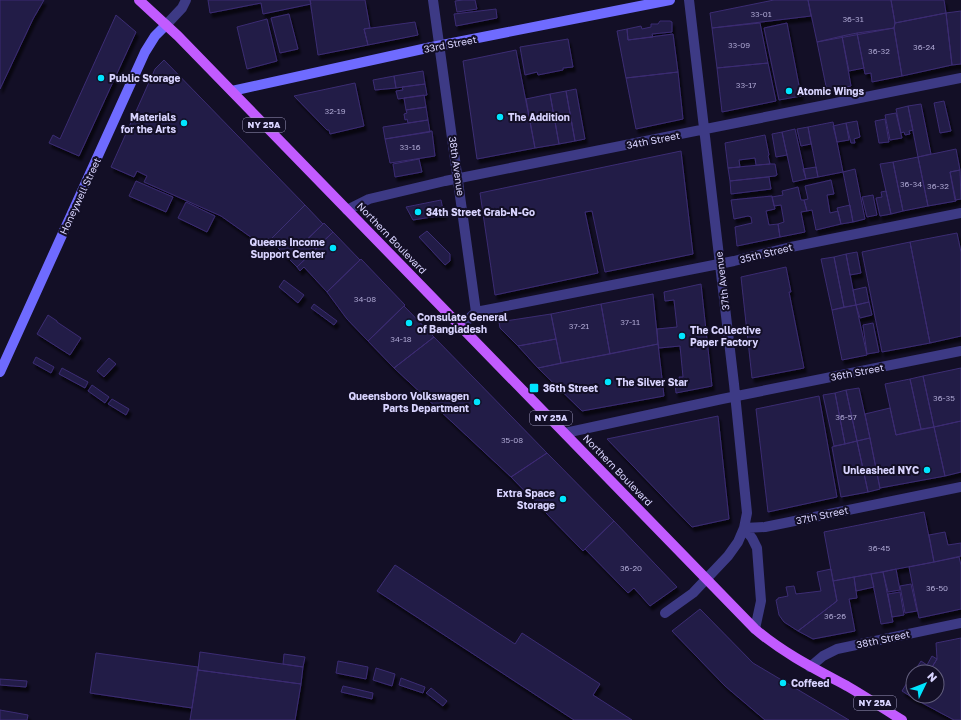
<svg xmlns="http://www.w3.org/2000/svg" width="961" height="720" font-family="'Golos Text',sans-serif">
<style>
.building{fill:#241b47;stroke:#3b2d73;filter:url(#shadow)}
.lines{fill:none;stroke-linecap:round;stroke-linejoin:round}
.street{stroke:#3d3a85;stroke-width:10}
.secondary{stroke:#6f6bff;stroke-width:10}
.primary{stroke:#c25bff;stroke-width:10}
.poi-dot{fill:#00e5ff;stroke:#130f26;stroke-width:1.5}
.labels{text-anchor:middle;stroke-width:4;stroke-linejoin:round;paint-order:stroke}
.number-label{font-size:8px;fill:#aca6d1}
.shield{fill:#130f26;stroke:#9e99be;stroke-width:1}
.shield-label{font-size:9px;font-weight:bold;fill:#d9d4ff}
.street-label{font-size:10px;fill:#d9d4ff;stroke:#130f26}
.poi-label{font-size:10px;font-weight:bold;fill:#d9d4ff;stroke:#130f26;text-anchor:start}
</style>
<defs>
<filter id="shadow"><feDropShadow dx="2.5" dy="4.5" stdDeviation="1" flood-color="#0009"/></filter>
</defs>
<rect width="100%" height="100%" fill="#130f26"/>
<!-- building -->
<path class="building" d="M0 0H44L33 19 0 89Z
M208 0H310L311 4 263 14 261 3 210 13Z
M310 0H365L370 28 364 29 368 45 318 55Z
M463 0H475L477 9 457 12 455 1Z
M774 0H808L811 16 712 28 710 13Z
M808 0H891L895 23 894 28 817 42Z
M891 0H944L946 13 895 23Z
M496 9 497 18 456 26 454 14Z
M961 11V64L952 65 946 13Z
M946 13 952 65 902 76 894 28 895 23Z
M289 14 298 49 280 53 271 18Z
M116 15 136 32 79 156 49 143 53 135 60 139Z
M267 19 277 61 247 69 237 27Z
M660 21H670L672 22V32L652 34 653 37 628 40 627 29 641 26 642 29 651 27V24H658Z
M415 22 418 35 368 45 364 29Z
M760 23 768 63 717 68 712 28Z
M787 23 801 96 779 100 764 28Z
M894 28 902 76 872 82 871 73 865 74 857 33Z
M627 29 628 40 673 34 678 72 626 78 617 31Z
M857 33 864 68 849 71 842 36Z
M842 36 851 86 827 91 817 42Z
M568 39 573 67 563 68V70L538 75 537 72 525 75 520 47Z
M516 50 535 148 477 159 463 61Z
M164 60 305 205 270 240 268 238 262 245 221 216 144 182 147 176 137 171 134 177 111 167 155 69Z
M768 63 776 101 722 112 717 68Z
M423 71 425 84 396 88 394 76Z
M678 72 683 119 636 129 626 78Z
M394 76 396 88 375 90 373 80Z
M355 83 364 126 330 134 329 130H327L294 96Z
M425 84 427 95 398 99 396 91 403 90 402 87Z
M576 89 585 139 575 141 566 91Z
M566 91 575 141 559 144 550 94Z
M550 94 559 144 535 148 526 99Z
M424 95 426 107 406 110 404 98Z
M944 101 951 131 940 133 934 103Z
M921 104 931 154 918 157 908 106Z
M908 106 913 130 909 131 910 134 905 135 904 132 901 133 896 109Z
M426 107 428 120 408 123 407 119 405 120 404 114 407 113 406 110Z
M896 113 902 138 890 140 885 115Z
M885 119 889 142 879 143 875 121Z
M428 120 430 132 385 139 383 127Z
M857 121 860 137 854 139 855 143H851L846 123Z
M833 122 843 172 818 177 808 127Z
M846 123 849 140 837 142 833 126Z
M808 127 811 144 801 146 797 129Z
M795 129 806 179 793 182 782 132Z
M432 131 435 156 390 163 385 139Z
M782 132 787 155 776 157 772 134Z
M765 135 769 155 768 156 770 164 756 165 755 158 739 160 740 167 728 168 725 143Z
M956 149 960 170 950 172 956 201 928 206 918 157Z
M681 151 693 254 605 272 592 211 585 212 598 273 495 295 480 193Z
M918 157 928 206 903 211 893 162Z
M419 159 422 172 395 177 393 164Z
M893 162 903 211 891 214 880 164Z
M770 164H775L777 175 775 176 730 181 728 168Z
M816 167 818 177 806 179 803 169Z
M855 169 865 219 853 222 843 172Z
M960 170 961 199 955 200 950 172Z
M769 177 771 189 731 194 730 181Z
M831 180 834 194 827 195 830 213 838 211 841 224 816 230 812 210 807 211 804 200 808 199 805 186Z
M136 181 173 197 166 212 129 196Z
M798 187 801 200H804L807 211 801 212 805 232 780 237 778 224 784 222 781 205 774 206 772 197 783 195 782 191Z
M886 191 891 214 880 216 876 198 882 197 881 192Z
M873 195 877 215 867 217 862 197Z
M772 196 775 209 766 211 769 225 778 224 780 237 737 246 735 227 752 223 751 217 748 216 734 219 731 200Z
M441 200 444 215 413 220 406 207Z
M186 202 215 216 207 232 178 218Z
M305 205 323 224 288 258 270 240Z
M850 205 853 222 841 224 837 208Z
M324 223 333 232 297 267 288 258Z
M427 231 450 254V261L445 265 419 237Z
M333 232 360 260 327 292 304 267 300 271 297 267Z
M957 233 961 252V336L930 343 910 242Z
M910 242 930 343 882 352 862 252Z
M857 252 861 273 850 275 846 254Z
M846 254 856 305 844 307 834 257Z
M834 257 844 307 832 310 821 259Z
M361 259 405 305 368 341 347 319 327 292Z
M786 267 791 292H789L804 368 752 378 741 277Z
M284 280 304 295 298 303 279 287Z
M701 284 712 386 676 393 675 383H680L679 377H683L680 346 659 348 658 344 657 329 677 327 674 300 665 301 664 292Z
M866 287 869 302 856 305 853 290Z
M653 294 658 344 610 354 601 304Z
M869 302 872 315 860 318 856 305Z
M314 304 337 321 334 325 311 308Z
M601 304 610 354 561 363 551 314Z
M856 305 867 355 842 360 832 310Z
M404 306 434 337 394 368 368 341Z
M551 314 556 339 518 346 500 328 499 322Z
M48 315 57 321V322L81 338 70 355 37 334Z
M873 323 879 352 867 354 863 325Z
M434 337 547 453 511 477 394 368Z
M556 339 561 363 538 368 518 346Z
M658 344 664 396 582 411 538 368Z
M36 357 54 367 51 373 33 363Z
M109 358 116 364 104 377 97 371Z
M62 368 88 382 85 388 59 374Z
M961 368V421L934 427 923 376Z
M923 376 934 427 921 429 910 379Z
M910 379 921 429 896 435 885 384Z
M92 385 109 397 105 403 88 391Z
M859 388 870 438 857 441 846 390Z
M846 390 857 441 845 444 835 393Z
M835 393 845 444 834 446 823 395Z
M819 396 837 497 768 512 756 409Z
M112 399 129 409 126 415 108 404Z
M890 408 896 435 934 427 945 476 880 488 865 414Z
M718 416 729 519 692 527 607 439Z
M961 421V472L945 476 934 427Z
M870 438 880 489 868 492 857 441Z
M857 441 868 492 841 497 832 447Z
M547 453 614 521 583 551 511 477Z
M924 512 934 562 833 581 824 532Z
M614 521 677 587 650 606 634 588 628 593 585 549Z
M945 532 948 545 961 543V556L934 562 929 535Z
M959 557 961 565V609L919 618 909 567Z
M395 565 515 644 522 633 600 684 593 695 632 720H574L377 591Z
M831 569 837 601 798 631 784 622 779 615 776 600 778 599V598L788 596 786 587 794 586 796 594 821 591 817 572Z
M896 569 900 590 888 592 883 572Z
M883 572 893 622 881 624 871 574Z
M871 574 874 587 856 591 854 577Z
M854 577 857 598 849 599 855 631 813 639 798 631 837 601 833 581Z
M911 584 917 611 905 613 900 586Z
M900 592 904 615 892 617 888 594Z
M700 609 753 663 849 720H765L725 686 672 631Z
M961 638V720H954L913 698 914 696H937V672H929L937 659 936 643Z
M200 652 303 667 301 684 198 670Z
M96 653 198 667 192 708 90 693Z
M284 654 305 657 303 667 283 664Z
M932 656 937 659 929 672H914L921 661 927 665Z
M338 661 368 667 366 679 336 673Z
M376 668 395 674 392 686 373 680Z
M198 670 301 684 295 720H190Z
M913 673V696H914L913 698 902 691Z
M401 678 425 687 423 693 399 685Z
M0 679 27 681 26 687 0 685Z
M343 686 373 693 372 699 341 692Z
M431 688 447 701 443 706 426 693Z
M0 710 28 715 27 720H0Z"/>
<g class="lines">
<!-- street -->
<path class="street" d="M433 0 476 312 461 326
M166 25 182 8 186 0
M347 210 369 199 445 181 961 78
M476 312 734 261 791 247 961 213
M565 433 722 399 961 351
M744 528 765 527 961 487
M744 528 752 538 757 548 761 601 755 629
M665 613 693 593 728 556 738 542 744 528 747 513 734 384 689 0
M810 667 823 656 837 649 961 623"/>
<!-- secondary -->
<path class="secondary" d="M232 91 427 48 670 0
M0 372 145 52 155 36 166 25"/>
<!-- primary -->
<path class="primary" d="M139 0 178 36 755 629C783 653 815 669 847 686 866 697 884 709 902 720"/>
</g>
<!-- markers -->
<g class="poi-dot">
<circle cx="101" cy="78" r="4"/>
<circle cx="789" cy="91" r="4"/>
<circle cx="500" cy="117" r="4"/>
<circle cx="184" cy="123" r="4"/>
<circle cx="418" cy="212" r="4"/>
<circle cx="333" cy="248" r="4"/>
<circle cx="409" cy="323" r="4"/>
<circle cx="682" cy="336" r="4"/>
<circle cx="608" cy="382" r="4"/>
<rect x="529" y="383" width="10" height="10" rx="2"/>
<circle cx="477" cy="402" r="4"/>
<circle cx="927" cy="470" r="4"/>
<circle cx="563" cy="499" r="4"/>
<circle cx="783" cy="683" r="4"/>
</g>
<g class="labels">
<!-- number labels -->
<g class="number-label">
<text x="761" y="17">33-01</text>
<text x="853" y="22">36-31</text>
<text x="739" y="48">33-09</text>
<text x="924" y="50">36-24</text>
<text x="879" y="54">36-32</text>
<text x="746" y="88">33-17</text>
<text x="335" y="114">32-19</text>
<text x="410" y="150">33-16</text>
<text x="911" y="187">36-34</text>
<text x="938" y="189">36-32</text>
<text x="365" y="302">34-08</text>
<text x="630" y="325">37-11</text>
<text x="579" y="329">37-21</text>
<text x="401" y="342">34-18</text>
<text x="944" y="401">36-35</text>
<text x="846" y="420">36-57</text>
<text x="512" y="443">35-08</text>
<text x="879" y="551">36-45</text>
<text x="631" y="571">36-20</text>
<text x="937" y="591">36-50</text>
<text x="835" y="619">36-26</text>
</g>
<!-- shield labels -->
<g class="shield">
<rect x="243" y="118" width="42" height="14" rx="3"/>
<rect x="530" y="411" width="42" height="14" rx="3"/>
<rect x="854" y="696" width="42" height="14" rx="3"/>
</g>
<g class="shield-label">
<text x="264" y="128">NY 25A</text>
<text x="551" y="421">NY 25A</text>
<text x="875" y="706">NY 25A</text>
</g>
<!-- street labels -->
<g class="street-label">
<text transform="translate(450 44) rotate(-11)" y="4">33rd Street</text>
<text transform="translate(653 140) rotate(-11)" y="4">34th Street</text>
<text transform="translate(457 166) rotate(82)" y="4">38th Avenue</text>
<text transform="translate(80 196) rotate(-65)" y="4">Honeywell Street</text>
<text transform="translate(392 238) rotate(46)" y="4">Northern Boulevard</text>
<text transform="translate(766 253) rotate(-14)" y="4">35th Street</text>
<text transform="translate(722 281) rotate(-97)" y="4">37th Avenue</text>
<text transform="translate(857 372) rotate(-11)" y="4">36th Street</text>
<text transform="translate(618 470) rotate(46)" y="4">Northern Boulevard</text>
<text transform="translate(822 515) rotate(-12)" y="4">37th Street</text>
<text transform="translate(883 639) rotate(-12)" y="4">38th Street</text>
</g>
<!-- poi labels -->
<g class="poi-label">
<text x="109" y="82">Public Storage</text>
<text x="797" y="95">Atomic Wings</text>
<text x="176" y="121" text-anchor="end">Materials<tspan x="176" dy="12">for the Arts</tspan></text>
<text x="508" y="121">The Addition</text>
<text x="426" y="216">34th Street Grab-N-Go</text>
<text x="325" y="246" text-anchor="end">Queens Income<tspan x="325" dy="12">Support Center</tspan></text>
<text x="417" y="321">Consulate General<tspan x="417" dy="12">of Bangladesh</tspan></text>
<text x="690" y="334">The Collective<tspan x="690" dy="12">Paper Factory</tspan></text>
<text x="616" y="386">The Silver Star</text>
<text x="543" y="392">36th Street</text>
<text x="469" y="400" text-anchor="end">Queensboro Volkswagen<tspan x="469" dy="12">Parts Department</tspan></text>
<text x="919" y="474" text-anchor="end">Unleashed NYC</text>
<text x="555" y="497" text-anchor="end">Extra Space<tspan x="555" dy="12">Storage</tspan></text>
<text x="791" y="687">Coffeed</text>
</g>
</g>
<!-- north arrow -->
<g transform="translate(925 684) rotate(47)"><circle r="19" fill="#130f26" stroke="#625e7d"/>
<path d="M0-3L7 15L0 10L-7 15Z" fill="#00e5ff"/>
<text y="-6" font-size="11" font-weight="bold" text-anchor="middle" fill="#d9d4ff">N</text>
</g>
</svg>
